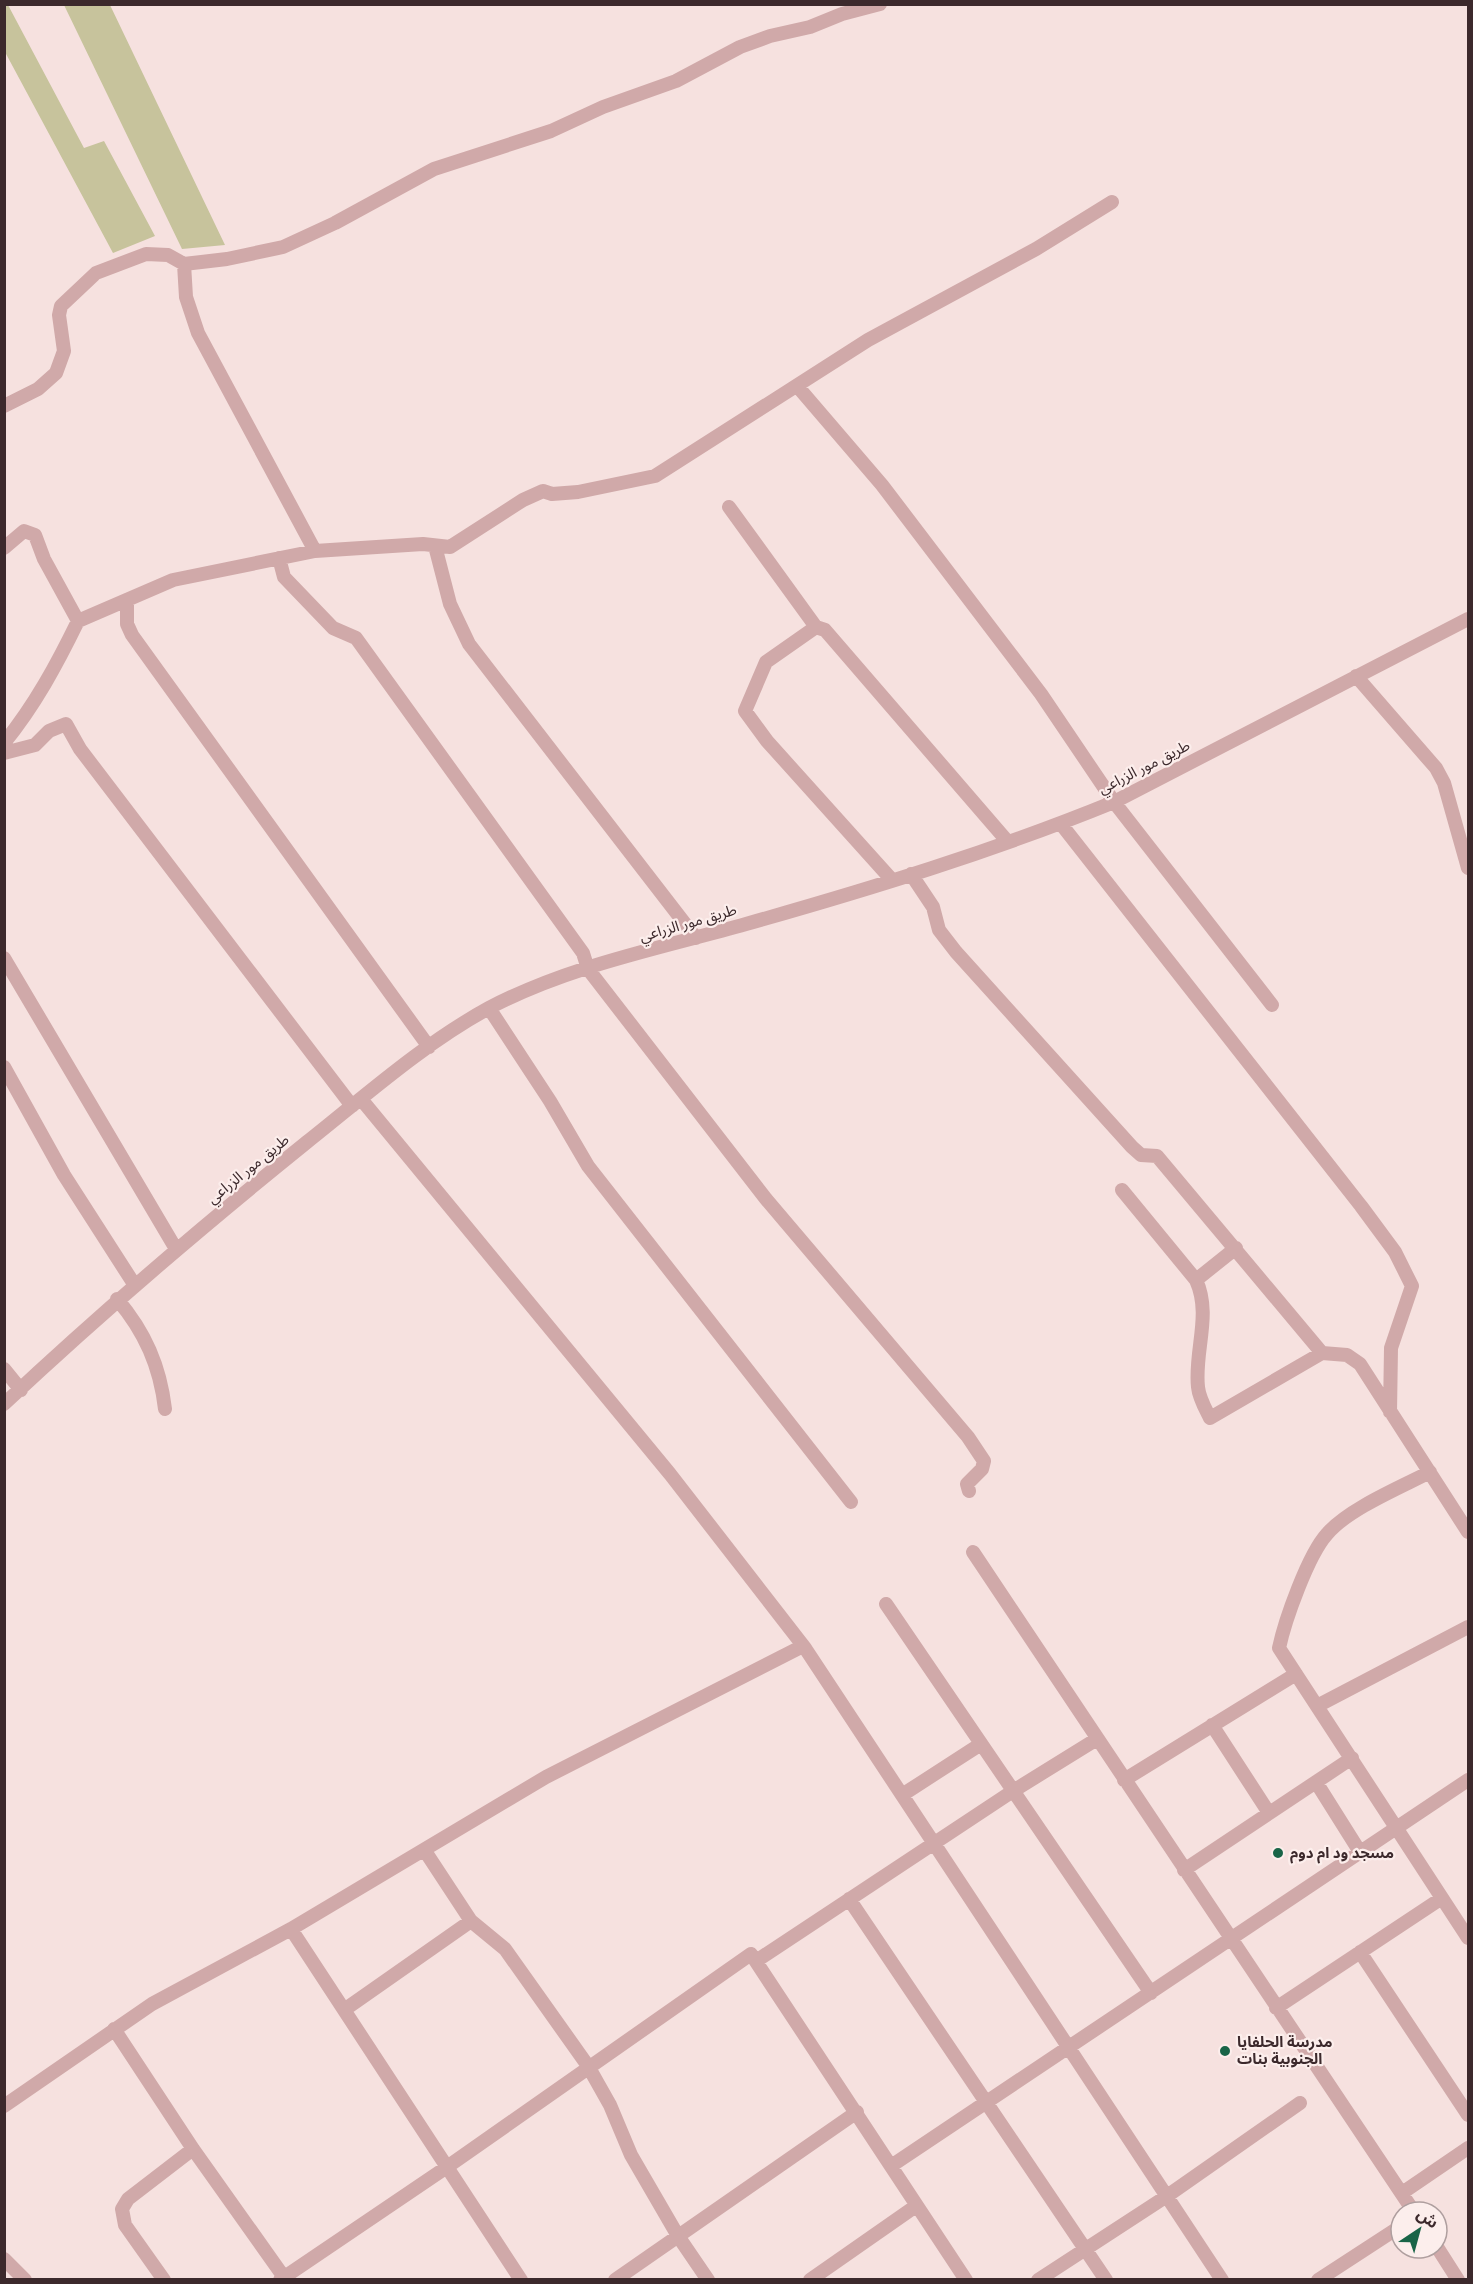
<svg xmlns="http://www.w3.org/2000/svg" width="1473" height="2284" font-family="Ubuntu,'Noto Sans Arabic',sans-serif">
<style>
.green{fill:#c7c39c}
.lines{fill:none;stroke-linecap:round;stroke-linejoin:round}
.minor{stroke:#d0a9a9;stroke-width:14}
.poi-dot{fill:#196447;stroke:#fceeec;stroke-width:2}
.labels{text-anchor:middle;stroke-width:4.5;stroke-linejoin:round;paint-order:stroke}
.street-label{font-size:15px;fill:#3c292c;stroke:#fceeec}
.poi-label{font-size:15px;font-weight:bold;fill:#3c292c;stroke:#fceeec;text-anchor:start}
</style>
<rect width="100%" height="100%" fill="#f6e1df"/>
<!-- green -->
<path class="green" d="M4 5H8L84 148 104 141 155 236 113 253 5 52Z
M64 5H110L225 245 182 249Z"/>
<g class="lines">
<!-- minor -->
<path class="minor" d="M184 264 186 297 198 333 315 551
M798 387 882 485 1041 694 1114 802 1272 1005
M4 406 38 389 56 373 64 351 59 315 61 306 96 273 146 254 168 255 184 264 227 259 283 247 335 223 434 169 551 131 603 107 676 81 740 47 770 36 810 27 842 14 880 4
M729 507 816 627 825 630 1008 842
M435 546 450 604 469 644 696 938
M4 548 24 531 35 535 44 559 78 621
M279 558 284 577 333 628 356 638 583 953 588 969 766 1199 968 1437 984 1461 982 1469 967 1484 969 1491
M127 600V624L132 635 429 1047
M816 627 766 662 745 711 767 741 892 880
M1356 676 1436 768 1444 783 1468 868
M4 743C35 705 57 664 78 621L173 580 315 551 423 544 450 547 523 500 543 491 552 494 578 492 655 476 868 340 1036 249 1112 202
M4 753 35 745 49 731 66 724 80 749 352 1106
M1061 824 1361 1206 1395 1252 1412 1286 1391 1348 1390 1412
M911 874 933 907 939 930 956 952 1132 1147 1141 1155 1157 1156 1322 1353
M4 958 176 1249
M489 1008 550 1101 588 1166 851 1502
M4 1067 64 1175 134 1284
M361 1099 670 1474 805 1648 1222 2280
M1122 1190 1196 1280C1212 1315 1194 1351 1198 1387 1199 1398 1205 1408 1210 1418L1322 1353 1347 1355 1360 1364 1468 1532
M1196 1280 1236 1248
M117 1299C145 1332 160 1366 165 1409
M4 1369 21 1390
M4 1404C102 1312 203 1226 307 1142 365 1096 423 1044 489 1008 568 966 661 948 746 924 870 889 994 851 1114 802L1468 619
M1430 1472C1401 1487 1348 1509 1327 1534 1308 1555 1285 1620 1279 1648L1468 1938
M973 1552 1414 2212
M886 1604 1151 1993
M1317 1706 1468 1627
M1212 1725 1269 1813
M1124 1780 1296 1674
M1316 1782 1360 1852
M902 1795 981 1744
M425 1851 471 1921 505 1949 588 2066 610 2105 631 2155 678 2236 708 2280
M1184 1870 1352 1758
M849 1899 1106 2280
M291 1929 521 2280
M1360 1952 1468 2115
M756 1961 1013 1791 1097 1739
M1276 2008 1442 1898
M344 2010 471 1921
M114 2029 193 2149 286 2280
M4 2106 152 2004 291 1929 546 1777 803 1646
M891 2166 1468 1780
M1402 2193 1468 2148
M1437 2247 1458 2280
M4 2259 25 2280
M164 2280 125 2225 122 2209 128 2199 193 2149
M280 2280 447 2167 751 1954 966 2280
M615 2280 857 2112
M810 2280 916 2206
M1038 2280 1167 2196 1300 2103
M1318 2280 1401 2226"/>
</g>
<!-- markers -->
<g class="poi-dot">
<circle cx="1278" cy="1853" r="6"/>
<circle cx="1225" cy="2051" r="6"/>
</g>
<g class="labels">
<!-- street labels -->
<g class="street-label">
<text transform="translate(1144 767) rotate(-27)" y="5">طريق مور الزراعي</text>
<text transform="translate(688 923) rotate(-16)" y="5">طريق مور الزراعي</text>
<text transform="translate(248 1169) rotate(-39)" y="5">طريق مور الزراعي</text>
</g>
<!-- poi labels -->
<g class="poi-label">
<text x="1290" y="1858">مسجد ود ام دوم</text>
<text x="1237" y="2047">مدرسة الحلفايا<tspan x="1237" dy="17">الجنوبية بنات</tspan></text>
</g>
</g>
<!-- border -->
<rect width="1473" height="2284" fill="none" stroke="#3c292c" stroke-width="12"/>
<!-- north arrow -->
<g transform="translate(1419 2230) rotate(36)"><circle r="28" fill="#fceeec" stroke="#af9f9f" stroke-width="1.5"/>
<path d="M0-4.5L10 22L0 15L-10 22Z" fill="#196447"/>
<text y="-9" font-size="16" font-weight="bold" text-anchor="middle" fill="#3c292c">ش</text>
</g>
</svg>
